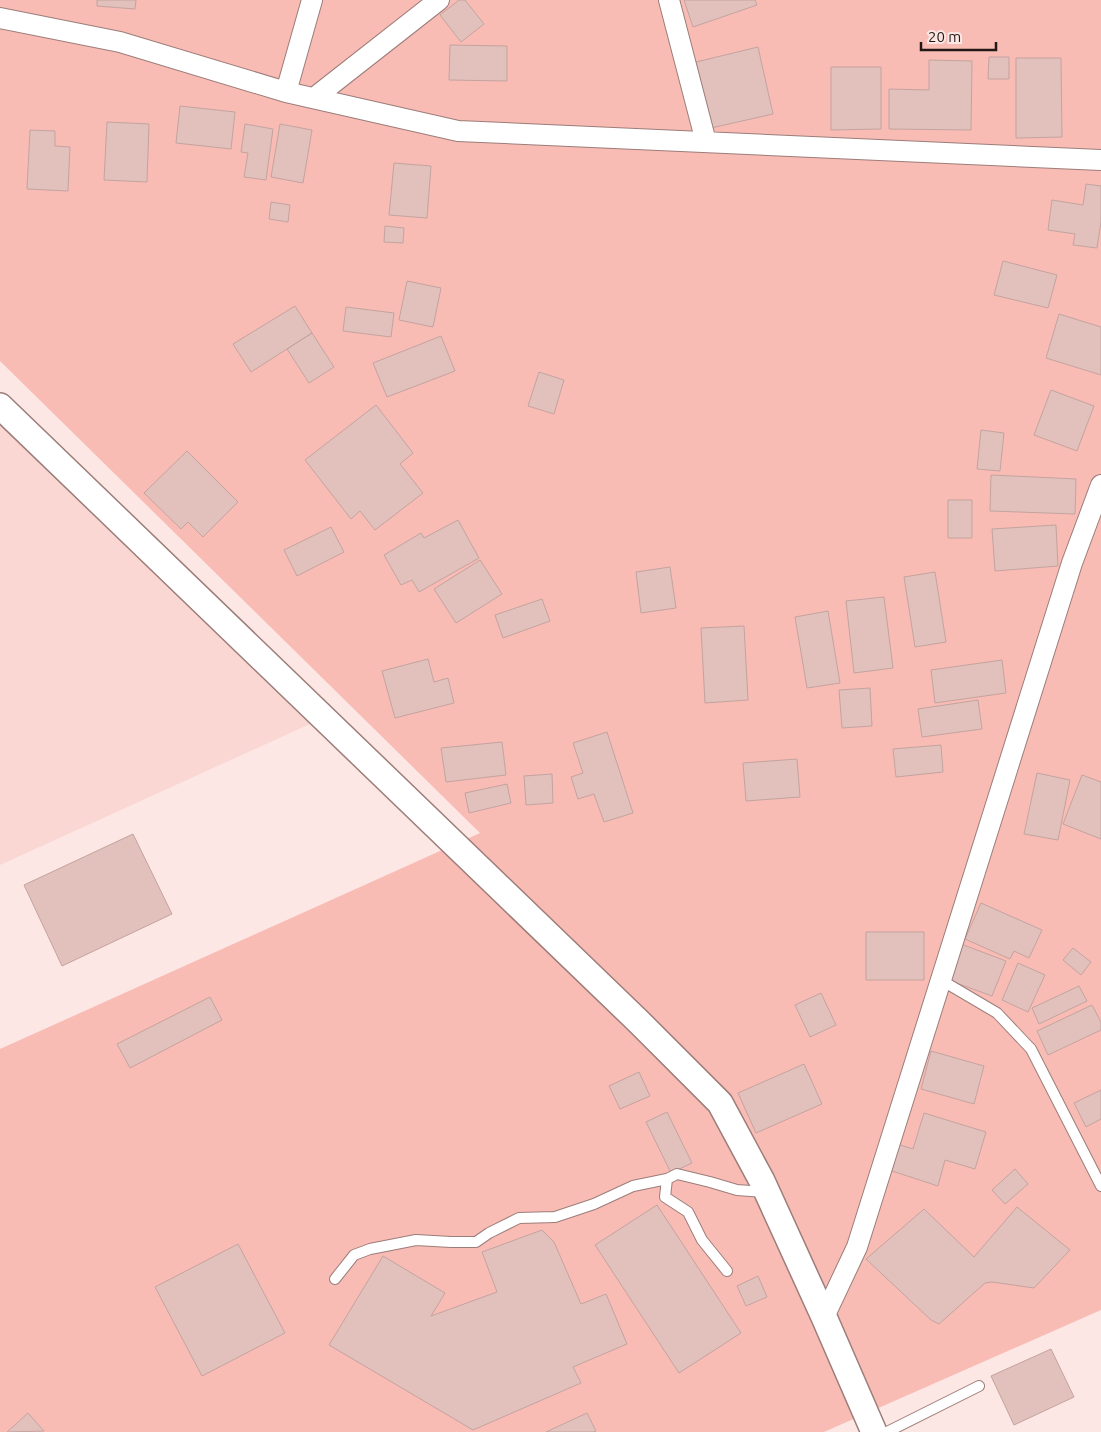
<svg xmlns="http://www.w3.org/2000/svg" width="1101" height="1432" font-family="Ubuntu,sans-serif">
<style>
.built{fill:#fad7d3}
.green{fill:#f8bcb5}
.building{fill:#e2c0bc;stroke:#c4a39f}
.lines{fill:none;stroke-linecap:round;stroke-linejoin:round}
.service-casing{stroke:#9c7d79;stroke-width:12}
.minor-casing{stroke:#9c7d79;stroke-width:22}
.tertiary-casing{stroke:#9c7d79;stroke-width:28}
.service{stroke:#fff;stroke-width:10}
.minor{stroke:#fff;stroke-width:20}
.tertiary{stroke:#fff;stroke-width:25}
</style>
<rect width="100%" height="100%" fill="#fce7e4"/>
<!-- built -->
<path class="built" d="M0 406 323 718 0 865Z"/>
<!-- green -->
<path class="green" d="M0 0H1101V1310L824 1432H0V1049L480 833 0 361Z"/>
<!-- building -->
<path class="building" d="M97 0H136L135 9 97 6Z
M459 0H465L484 24 461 42 440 15Z
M684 0H755L757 5 693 27Z
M450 45 507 46V81L449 80Z
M758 47 773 114 711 128 696 62Z
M989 57H1009V79H988Z
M1016 58H1061L1062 137 1016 138Z
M929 60 972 61 971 130 889 129V89L929 90Z
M831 67H881V129L831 130Z
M180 106 235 112 231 149 176 143Z
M107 122 149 124 147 182 104 180Z
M245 124 273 129 266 180 244 177 248 153 241 152Z
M280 124 312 130 303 183 271 177Z
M30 130 55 131V146L70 147 68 191 27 189Z
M394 163 431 166 427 218 389 215Z
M1086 184 1101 186V222L1097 248 1073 245 1075 234 1048 230 1052 200 1083 205Z
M271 202 290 205 288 222 269 219Z
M385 226 404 228 403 243 384 242Z
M1003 261 1057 275 1048 308 994 295Z
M407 281 441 288 433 327 399 320Z
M295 306 312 333 251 372 233 344Z
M346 307 394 313 391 337 343 331Z
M1059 314 1101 327V375L1046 358Z
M312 333 334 367 309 383 287 349Z
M441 336 455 371 387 397 373 363Z
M539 372 564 380 554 414 528 406Z
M1051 390 1094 406 1077 451 1034 435Z
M376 405 413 453 400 464 423 493 375 530 360 511 351 519 305 460Z
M981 430 1004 433 1000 471 977 469Z
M187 451 238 502 203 537 188 522 181 529 144 493Z
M991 475 1076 479 1075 514 990 511Z
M948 500H972V538H948Z
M458 520 479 558 419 592 412 580 401 585 384 555 421 533 424 538Z
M1056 525 1058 566 995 571 992 529Z
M331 527 344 552 297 576 284 550Z
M480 560 502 594 456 623 434 589Z
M670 567 676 608 641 613 636 572Z
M935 572 946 642 915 647 904 577Z
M884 597 893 668 854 673 846 601Z
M542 599 550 621 503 638 495 615Z
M828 611 840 683 807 688 795 617Z
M744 626 748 700 705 703 701 628Z
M428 659 434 682 448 678 454 703 395 718 382 671Z
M1002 660 1006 693 935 703 931 670Z
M870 688 872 726 842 728 839 690Z
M978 700 982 729 922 737 918 709Z
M607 732 633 813 604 822 594 794 578 799 571 777 583 773 573 743Z
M502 742 506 775 446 782 441 748Z
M941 745 943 772 896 777 893 749Z
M797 759 800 797 746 801 743 763Z
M1037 773 1070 780 1058 840 1024 834Z
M552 774 553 803 526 805 524 776Z
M1082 775 1101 782V839L1063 824Z
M507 784 511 803 469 813 465 793Z
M133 834 172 914 62 966 24 885Z
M981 903 1042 930 1029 958 1014 951 1010 959 965 939Z
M866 932H924V980H866Z
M961 944 1006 961 992 996 948 980Z
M1073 948 1091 962 1081 975 1063 960Z
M1018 963 1045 975 1028 1012 1002 1000Z
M1079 986 1087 1001 1039 1024 1032 1008Z
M821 993 836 1025 810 1037 795 1005Z
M210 997 222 1020 130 1068 117 1044Z
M1092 1005 1101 1022V1030L1048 1055 1037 1031Z
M931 1051 984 1066 974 1104 921 1089Z
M804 1064 822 1104 756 1133 738 1093Z
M639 1072 650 1096 620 1109 609 1086Z
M1101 1090V1119L1086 1127 1074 1103Z
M667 1112 692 1163 671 1173 646 1122Z
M924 1113 986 1132 975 1169 945 1160 938 1186 889 1170 897 1144 913 1149Z
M1015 1169 1028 1184 1005 1204 992 1190Z
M657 1205 741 1333 679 1373 595 1245Z
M1017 1207 1070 1250 1034 1288 992 1282 985 1283 939 1324 931 1320 866 1259 924 1209 974 1257Z
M542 1230 554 1242 581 1304 606 1294 627 1344 573 1367 581 1383 473 1430 329 1345 383 1256 445 1293 431 1316 497 1292 482 1252Z
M238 1244 285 1333 202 1376 155 1287Z
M758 1276 767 1297 746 1306 737 1286Z
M1051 1349 1074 1397 1014 1425 991 1376Z
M28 1413 44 1431 7 1432Z
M587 1413 596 1431 593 1432H546Z"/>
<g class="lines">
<!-- service casing -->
<g class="service-casing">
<path id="service" d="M941 980 997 1013 1031 1049 1101 1186
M727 1271 702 1240 688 1212 665 1197 667 1179 677 1174 710 1182 737 1190 765 1192
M335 1279 354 1255 370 1249 416 1240 451 1242H476L489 1233 519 1218 555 1217 594 1204 633 1186 667 1179
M887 1432 979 1386"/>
</g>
<!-- minor casing -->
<g class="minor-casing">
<path id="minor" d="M669 0 706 142
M0 18 120 42 286 92 458 131 1101 160
M286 92 312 0
M314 98 439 0
M824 1317 857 1247 1072 563 1101 485"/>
</g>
<!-- tertiary casing -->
<g class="tertiary-casing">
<path id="tertiary" d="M0 406 638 1021 720 1103 762 1181 824 1317 874 1432"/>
</g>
<!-- service -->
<use href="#service" class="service"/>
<!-- minor -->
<use href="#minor" class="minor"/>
<!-- tertiary -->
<use href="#tertiary" class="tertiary"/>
</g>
<!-- scale -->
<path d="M921 42v8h75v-8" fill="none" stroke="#241816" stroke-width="2.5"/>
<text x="928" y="42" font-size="15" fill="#241816" stroke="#fce7e4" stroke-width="4" paint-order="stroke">20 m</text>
</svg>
